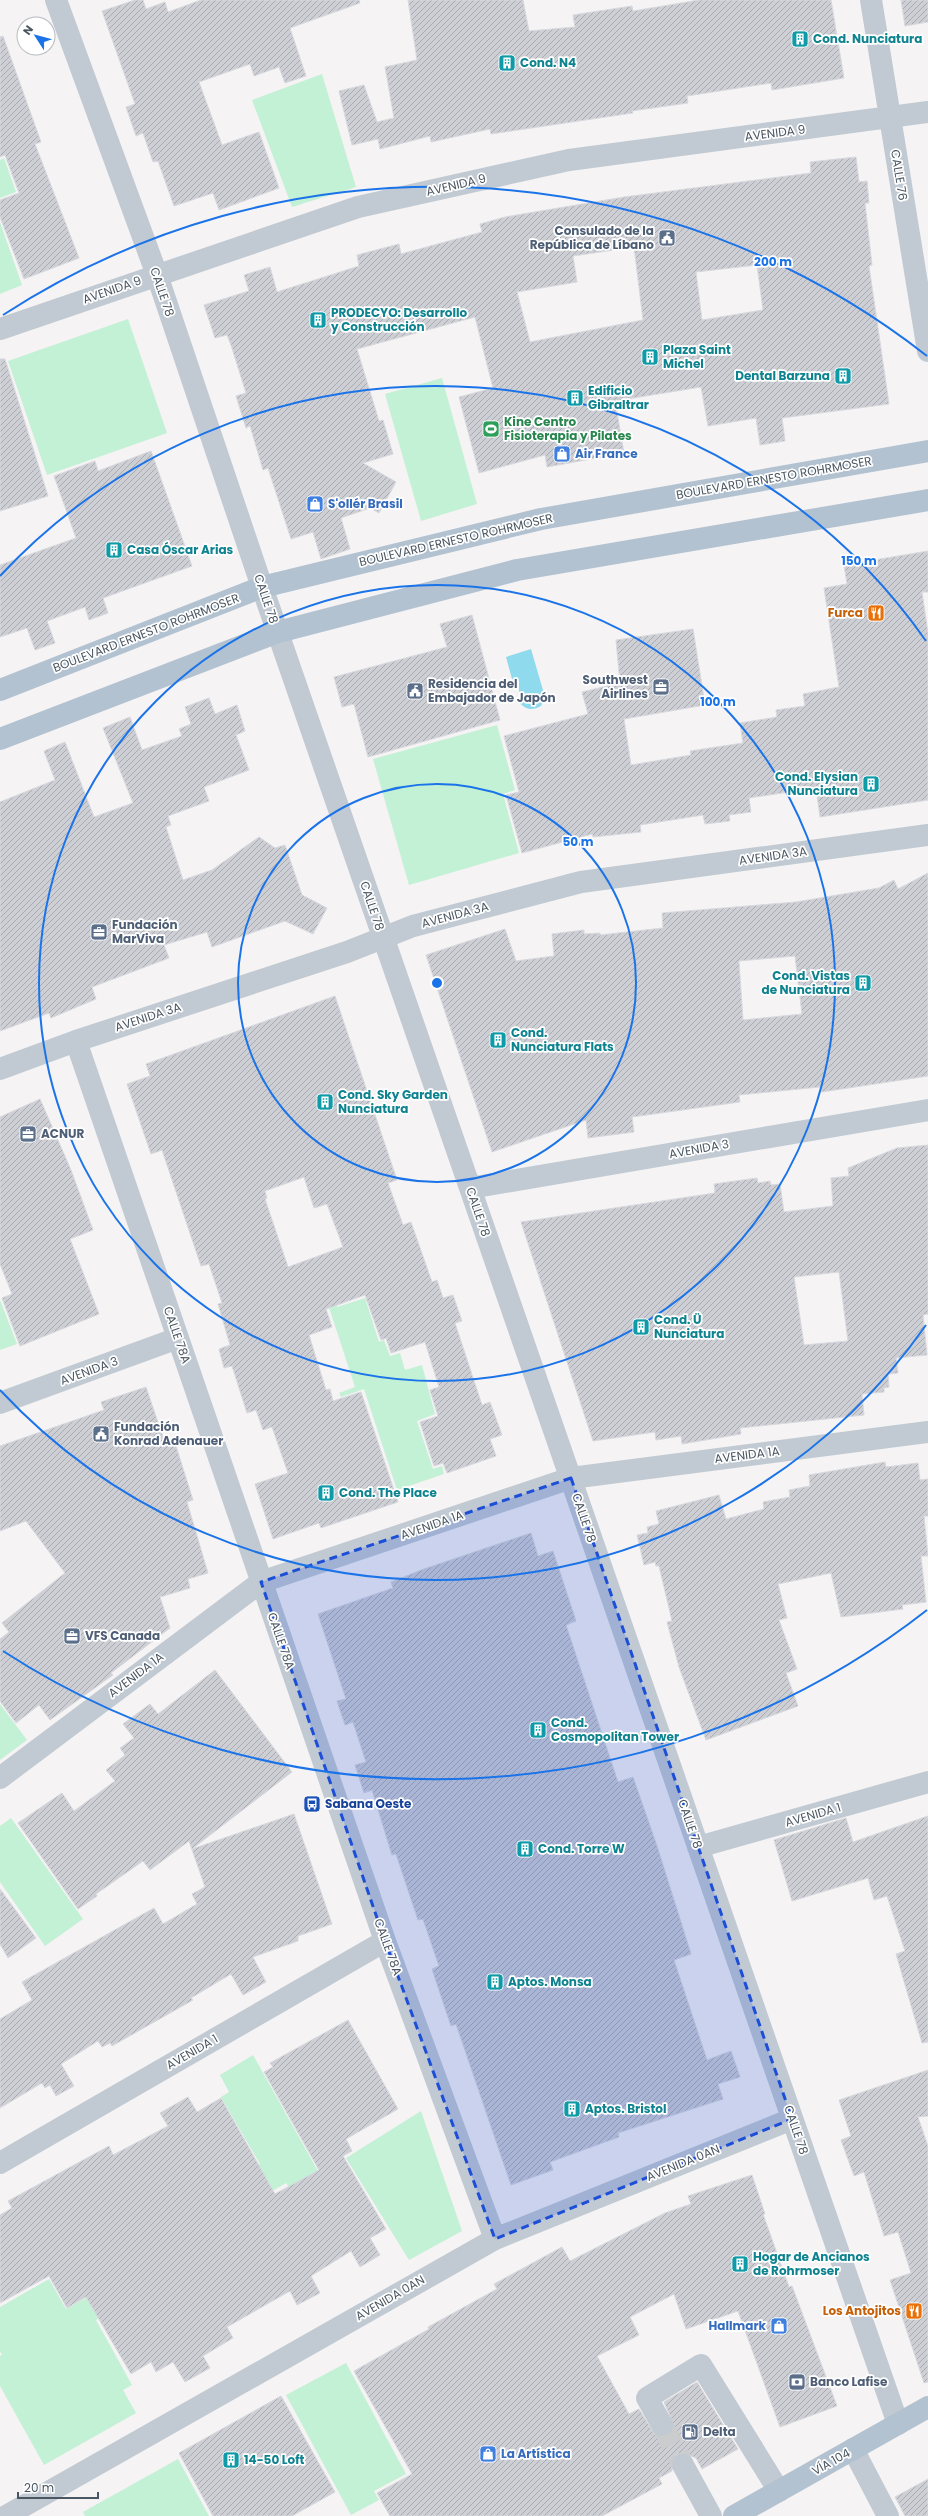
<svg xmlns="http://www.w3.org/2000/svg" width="928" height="2516" font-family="Poppins,sans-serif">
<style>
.green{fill:#c3f1d5}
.water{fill:#90daee}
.building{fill:url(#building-hatch);stroke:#d7d9de;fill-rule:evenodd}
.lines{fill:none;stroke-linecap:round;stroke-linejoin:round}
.minor-tunnel{stroke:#caccce;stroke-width:22;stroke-dasharray:22 11;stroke-linecap:butt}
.minor{stroke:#c1cad2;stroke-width:22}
.major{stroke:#b3c2d1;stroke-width:22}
.marked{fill:#1d4ed8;fill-opacity:0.2;stroke:#1d4ed8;stroke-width:3;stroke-dasharray:8 5;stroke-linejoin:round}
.ring{fill:none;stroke:#1a73e8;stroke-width:2}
.labels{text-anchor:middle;stroke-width:3.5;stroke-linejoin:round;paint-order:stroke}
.culture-label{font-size:12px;font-weight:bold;fill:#0d838f;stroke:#fff;text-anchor:start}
.street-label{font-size:12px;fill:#4a5661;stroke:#fff}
.service-label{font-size:12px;font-weight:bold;fill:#4e5e75;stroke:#fff;text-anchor:start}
.leisure-label{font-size:12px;font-weight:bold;fill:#27864d;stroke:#fff;text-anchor:start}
.shop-label{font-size:12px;font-weight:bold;fill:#366cbe;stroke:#fff;text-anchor:start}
.food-label{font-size:12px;font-weight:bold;fill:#c56008;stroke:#fff;text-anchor:end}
.transit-label{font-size:12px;font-weight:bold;fill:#164399;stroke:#fff;text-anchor:start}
.centre{fill:#1a73e8;stroke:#fff;stroke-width:2}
.ring-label{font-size:12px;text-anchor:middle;font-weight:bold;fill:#1a73e8;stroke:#fff;stroke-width:3.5;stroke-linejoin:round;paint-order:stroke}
</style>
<defs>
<pattern id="building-hatch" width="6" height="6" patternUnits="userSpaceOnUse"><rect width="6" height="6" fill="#cdcfd5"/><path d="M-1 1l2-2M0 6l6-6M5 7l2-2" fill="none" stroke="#a8abb0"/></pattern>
</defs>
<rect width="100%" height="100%" fill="#f5f3f3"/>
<!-- green -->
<path class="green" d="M322 74 356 187 292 207 252 100Z
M4 158 16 192 0 198V160Z
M0 222 22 285 0 294Z
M128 319 167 433 47 475 8 361Z
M442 378 477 504 421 521 385 394Z
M497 725 515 790 503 794 519 853 409 885 373 759Z
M331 1287 337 1307 365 1298 379 1342 384 1340 390 1356 400 1353 405 1370 422 1365 435 1414 417 1421 433 1469 442 1466 444 1474 397 1490 364 1389 341 1397 339 1393 355 1387 323 1289Z
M0 1300 17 1344 0 1350Z
M0 1704 27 1740 0 1760Z
M11 1818 83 1919 45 1946 0 1882V1826Z
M253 2055 319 2173 290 2189 286 2183 226 2218 212 2192 260 2164 221 2097 229 2092 220 2075Z
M421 2111 462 2231 409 2260 346 2158Z
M128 2275 139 2295 96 2320 132 2385 123 2390 136 2413 44 2465 0 2386V2356L2 2355 0 2351V2307L49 2279 66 2309Z
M346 2363 406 2474 374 2491 379 2500 351 2515 286 2395Z
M178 2459 209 2516H85L83 2512Z"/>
<!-- water -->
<path class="water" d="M531 649 545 697 541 706C533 711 525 710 519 702V681L512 679 506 657Z"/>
<!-- building -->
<path class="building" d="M135 0H143L146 9 165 2 168 12 201 0H359L360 3 290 28 306 76 285 83 279 67 254 76 250 64 199 82 222 145 259 132 279 188 219 210 213 193 174 206 158 161 153 162 143 133 136 136 126 107 135 104 102 11Z
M408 0H523L529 31 575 27 573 15 632 6 633 11 699 0H831L844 78 772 90 771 83 687 96 688 103 632 111 633 113 491 134 490 129 431 142 430 136 380 149 378 139 352 145 339 91 364 85 377 122 394 118 385 67 417 60Z
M901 0H928V22L905 26Z
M3 36 41 142 35 144 79 258 24 279 0 217V200L19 193 5 155 0 157V37Z
M856 157 859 182 867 181 869 203H865L872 265 869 266 889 404 782 418 785 441 760 445 756 418 708 426 701 387 615 401 624 453 547 467 545 455 479 473 459 397 493 388 475 317 357 349 379 421 383 420 393 454 363 463 396 482 379 513 370 508 341 518 350 549 321 559 313 532 291 539 268 468 263 470 250 426 246 428 236 396 246 393 231 345 227 335 215 338 204 305 249 291 244 275 270 267 277 292 359 266 357 255 399 244 401 254 482 232 480 224 505 217 624 197 811 173 810 162ZM634 247 643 320 530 342 517 292 577 282 573 256ZM757 265 763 310 702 320 696 272Z
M0 359H5L48 496 0 511Z
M151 451 192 566 103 598 108 613 89 620 85 607 47 621 55 643 35 650 27 628 0 637V565L76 538 54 476 95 461 98 471Z
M928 551V592H922L928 633V800L820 817 816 788 749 798 751 812 729 815 730 821 705 824 703 815 640 825 641 832 593 837 592 834 522 853 506 795 519 792 504 736 588 714 582 692 620 683 616 640 693 629 705 705 624 719 631 765 691 755 690 751 743 743 740 723 777 717 776 710 805 706 803 694 839 687 824 588 847 584 844 565Z
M472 615 500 720 368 757 354 704 342 707 334 677 447 647 440 624Z
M209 698 215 714 237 705 245 731 236 735 249 770 204 787 209 801 168 816 171 825 166 827 183 880 212 870 259 837 275 848 285 845 302 895 327 908 313 934 285 921 212 947 207 932 164 945 169 958 92 987 96 999 51 1018 49 1013 0 1031V802L55 780 44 751 65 742 94 817 133 803 103 728 130 717 142 750 182 736 179 729 191 724 185 707Z
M928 873V1076L822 1092 820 1087 739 1095 740 1102 632 1117 634 1132 588 1138 586 1120 492 1152 426 955 505 929 516 961 554 956 552 934 584 930V934L600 933V935L663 928 662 913 796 902 879 888 894 880 898 889ZM795 956 802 1014 743 1020 739 961Z
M335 996 397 1180 388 1183 403 1225 411 1222 432 1282 437 1280 443 1298 453 1295 462 1321 455 1323 482 1405 490 1402 502 1435 490 1439 496 1456 447 1473 443 1463 434 1466 420 1422 438 1416 430 1390 439 1387 425 1342 391 1353 386 1338 381 1340 365 1295 326 1309 332 1327 309 1335 326 1390 330 1389 333 1401 361 1392 398 1502 321 1528 319 1523 273 1539 255 1484 288 1473 272 1427 263 1430 256 1410 247 1413 232 1366 224 1368 219 1349 230 1345 218 1304 222 1303 209 1264 201 1266 162 1150 151 1154 127 1084 150 1076 146 1064ZM304 1177 314 1208 327 1204 343 1247 288 1267 265 1199 267 1198 265 1191Z
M40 1099 71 1170 93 1230 70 1239 99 1314 20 1346 2 1298 12 1294 0 1264V1117Z
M928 1145V1314L923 1315 927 1355 896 1358 898 1373 888 1374 889 1387 884 1388V1392L862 1394 864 1415 740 1428 741 1434 682 1444 681 1436 656 1440 655 1432 593 1441 521 1222 715 1193 714 1184 757 1178 758 1183 770 1181 771 1185 780 1184 784 1212 833 1206 831 1178 849 1176 848 1168 897 1148ZM839 1272 848 1341 804 1345 794 1277Z
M146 1387 166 1446 175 1443 193 1500 187 1502 208 1573 188 1579 190 1588 160 1597 170 1628 111 1673 113 1675 50 1720 39 1705 16 1723 0 1701V1639L9 1632 2 1623 65 1573 26 1521 0 1531V1446L104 1410 101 1402Z
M885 1462 886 1467 918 1463 920 1480 928 1479V1516H924L928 1556H921L926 1602 902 1605 903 1609 841 1617 831 1573 778 1584 787 1618 779 1620 797 1669 786 1673 798 1706 706 1740 679 1667 667 1622 672 1621 659 1566H656L655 1562 644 1565 637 1535 648 1533 647 1527 659 1524 656 1511 719 1495 726 1519 764 1509 763 1502 790 1497 789 1490 810 1486 809 1475Z
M531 1533 538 1556 553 1551 576 1621 566 1625 618 1782 633 1777 657 1846 691 1954 674 1960 707 2060 731 2051 740 2077 718 2084 723 2099 618 2133 619 2137 550 2162 553 2170 511 2185 456 2024 451 2026 432 1969 439 1966 423 1919 418 1920 396 1854 392 1855 372 1790 364 1793 355 1765 366 1762 353 1722 345 1725 337 1701 346 1699 318 1614 393 1588 391 1582 424 1569Z
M215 1670 292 1772 192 1849 294 1814 332 1924 298 1936V1941L253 1957 266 1982 243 1995 231 1974 191 1998 193 2000 112 2046 110 2043 102 2047 98 2041 61 2064 74 2086 56 2096 50 2085 45 2088 42 2083 0 2108V2019L32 2000 22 1982 154 1908 163 1924 197 1904 192 1894 205 1887 189 1841 150 1870 143 1861 96 1894 97 1896 78 1909 18 1823 62 1793 74 1811 115 1781 106 1770 125 1755 120 1748 134 1738 123 1724 150 1704 158 1714Z
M928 1816V2042L922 2043 896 1954 905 1951 887 1896 874 1900 868 1878 792 1901 774 1840 846 1818 853 1842Z
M0 1889 36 1938 8 1958 0 1944Z
M348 2020 398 2109 346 2139 352 2151 343 2156 386 2229 370 2238 380 2255 360 2267 351 2251 311 2276 320 2293 297 2305 290 2291 227 2327 233 2338 203 2356 210 2368 185 2382 173 2362 156 2372 151 2362 131 2374 86 2297 67 2308 49 2276 0 2303V2215L12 2208 8 2201 109 2146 113 2155 168 2126 160 2113 188 2097 197 2112 221 2098 275 2194 319 2170 264 2072 273 2067 270 2063Z
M928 2070V2116L918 2117 928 2146V2382L924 2383 890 2280 911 2273 898 2232 884 2236 864 2172 854 2176 841 2140 851 2136 839 2100Z
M752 2175 765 2214H763L789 2287 792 2286 837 2406 780 2427 738 2311 686 2329 674 2294 630 2317 639 2335 597 2356 629 2414 639 2409 655 2435 668 2436 674 2426 664 2402 697 2382 738 2449 702 2469 696 2458 684 2453 677 2454 672 2459V2471L659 2478 662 2484 602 2516H390L377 2493 412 2474 354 2371 429 2329 428 2327 497 2289 494 2284 562 2247 570 2261 665 2213 691 2204 688 2196Z
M281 2396 335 2492 292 2516H213L179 2453Z
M928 2479V2516H905L895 2497Z"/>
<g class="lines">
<!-- minor-tunnel -->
<path class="minor-tunnel" d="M662 2425 683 2465"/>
<!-- minor -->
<path class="minor" d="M56 0 157 275 262 587 898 2424
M871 0 928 351
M0 329 358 207 569 160 928 112
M76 1041 385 1941 495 2239
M0 1069 76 1041 347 952 413 926 581 882 928 835
M470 1188 928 1110
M0 1403 178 1338
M0 1778 261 1582 571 1478 928 1432
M698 1847 928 1782
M0 2163 385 1941
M662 2425 647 2398 701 2365 779 2491
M853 2449 888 2516
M683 2465 711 2516
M6 2516 495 2239 792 2119"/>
<!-- major -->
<path class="major" d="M0 690 262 587 541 519 928 451
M0 739 278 632 517 570 928 500
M734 2516 928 2407"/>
</g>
<!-- marked area -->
<path class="marked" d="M571 1478 792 2119 495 2239 385 1941 261 1582Z"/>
<!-- distance rings -->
<g class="ring">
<circle cx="437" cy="983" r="199"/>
<circle cx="437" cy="983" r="398"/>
<path d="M926 1325A597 597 0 0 1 0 1390M0 576A597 597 0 0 1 926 641"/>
<path d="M927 1610A796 796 0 0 1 3 1651M3 315A796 796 0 0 1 927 356"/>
</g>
<!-- icons -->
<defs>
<g id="building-square" transform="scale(0.9)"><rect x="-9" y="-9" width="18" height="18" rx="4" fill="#0f9aa8" stroke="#fff"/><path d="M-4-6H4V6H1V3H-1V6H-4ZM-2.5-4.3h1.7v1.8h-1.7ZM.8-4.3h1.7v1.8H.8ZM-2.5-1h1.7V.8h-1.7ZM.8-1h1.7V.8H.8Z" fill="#fff"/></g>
<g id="civic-square" transform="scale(0.9)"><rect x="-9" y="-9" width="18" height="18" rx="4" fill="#5c6f8a" stroke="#fff"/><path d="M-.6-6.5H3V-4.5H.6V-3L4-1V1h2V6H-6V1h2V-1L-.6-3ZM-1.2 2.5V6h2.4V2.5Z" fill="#fff"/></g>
<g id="stadium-square" transform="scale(0.9)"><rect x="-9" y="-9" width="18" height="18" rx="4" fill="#2e9e5b" stroke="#fff"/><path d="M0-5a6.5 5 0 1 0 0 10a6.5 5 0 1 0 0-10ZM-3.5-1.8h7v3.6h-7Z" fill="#fff"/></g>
<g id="shop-square" transform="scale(0.9)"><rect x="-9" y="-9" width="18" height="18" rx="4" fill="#3f7fe0" stroke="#fff"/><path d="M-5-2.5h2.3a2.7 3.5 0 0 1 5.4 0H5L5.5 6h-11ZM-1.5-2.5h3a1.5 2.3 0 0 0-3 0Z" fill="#fff"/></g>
<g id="restaurant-square" transform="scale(0.9)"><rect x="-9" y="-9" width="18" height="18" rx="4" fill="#e8710a" stroke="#fff"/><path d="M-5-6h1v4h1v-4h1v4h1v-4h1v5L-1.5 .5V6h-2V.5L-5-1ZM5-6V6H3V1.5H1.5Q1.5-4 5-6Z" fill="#fff"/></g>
<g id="office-square" transform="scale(0.9)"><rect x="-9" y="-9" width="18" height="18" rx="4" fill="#5c6f8a" stroke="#fff"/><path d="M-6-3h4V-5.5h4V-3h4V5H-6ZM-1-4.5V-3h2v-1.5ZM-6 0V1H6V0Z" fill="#fff"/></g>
<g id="bus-square" transform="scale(0.9)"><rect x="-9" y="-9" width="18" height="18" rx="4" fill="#1a4fb4" stroke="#fff"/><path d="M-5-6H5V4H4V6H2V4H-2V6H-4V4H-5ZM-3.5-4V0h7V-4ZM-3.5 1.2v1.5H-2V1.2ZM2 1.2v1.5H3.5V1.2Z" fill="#fff"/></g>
<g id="bank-square" transform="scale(0.9)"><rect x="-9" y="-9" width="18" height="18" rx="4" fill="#5c6f8a" stroke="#fff"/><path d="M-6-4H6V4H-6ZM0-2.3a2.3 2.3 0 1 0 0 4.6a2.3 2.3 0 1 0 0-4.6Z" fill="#fff"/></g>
<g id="fuel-square" transform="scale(0.9)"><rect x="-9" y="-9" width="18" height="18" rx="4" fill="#5c6f8a" stroke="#fff"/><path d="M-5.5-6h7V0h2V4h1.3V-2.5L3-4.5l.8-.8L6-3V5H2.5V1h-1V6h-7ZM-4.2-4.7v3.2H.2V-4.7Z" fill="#fff"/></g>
</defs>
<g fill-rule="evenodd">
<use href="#building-square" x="800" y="39"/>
<use href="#building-square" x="507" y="63"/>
<use href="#civic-square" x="667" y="238"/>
<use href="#building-square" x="318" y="320"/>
<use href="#building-square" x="650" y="357"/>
<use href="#building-square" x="843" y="376"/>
<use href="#building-square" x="575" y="398"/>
<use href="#stadium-square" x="491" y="429"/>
<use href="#shop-square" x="562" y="454"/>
<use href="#shop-square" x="315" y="504"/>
<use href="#building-square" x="114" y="550"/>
<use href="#restaurant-square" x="876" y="613"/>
<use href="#office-square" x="661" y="687"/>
<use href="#civic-square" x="415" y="691"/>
<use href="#building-square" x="871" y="784"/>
<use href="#office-square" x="99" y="932"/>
<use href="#building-square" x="863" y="983"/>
<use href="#building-square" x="498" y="1040"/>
<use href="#building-square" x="325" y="1102"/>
<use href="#office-square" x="28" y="1134"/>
<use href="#building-square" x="641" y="1327"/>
<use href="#civic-square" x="101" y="1434"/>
<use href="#building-square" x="326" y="1493"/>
<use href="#office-square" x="72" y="1636"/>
<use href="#building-square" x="538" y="1730"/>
<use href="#bus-square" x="312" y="1804"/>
<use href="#building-square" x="525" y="1849"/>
<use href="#building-square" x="495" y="1982"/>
<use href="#building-square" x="572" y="2109"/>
<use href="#building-square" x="740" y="2264"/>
<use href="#restaurant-square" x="914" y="2311"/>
<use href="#shop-square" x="779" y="2326"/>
<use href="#bank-square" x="797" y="2382"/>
<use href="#fuel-square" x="690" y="2432"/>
<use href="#shop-square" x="488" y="2454"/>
<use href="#building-square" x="231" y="2460"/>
</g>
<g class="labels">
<!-- culture labels -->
<g class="culture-label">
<text x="813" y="43">Cond. Nunciatura</text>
<text x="520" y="67">Cond. N4</text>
<text x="331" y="317">PRODECYO: Desarrollo<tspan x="331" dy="14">y Construcción</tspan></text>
<text x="663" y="354">Plaza Saint<tspan x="663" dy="14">Michel</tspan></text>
<text x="830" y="380" text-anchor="end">Dental Barzuna</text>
<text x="588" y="395">Edificio<tspan x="588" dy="14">Gibraltrar</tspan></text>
<text x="127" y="554">Casa Óscar Arias</text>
<text x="858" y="781" text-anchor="end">Cond. Elysian<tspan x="858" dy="14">Nunciatura</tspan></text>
<text x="850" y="980" text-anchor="end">Cond. Vistas<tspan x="850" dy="14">de Nunciatura</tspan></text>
<text x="511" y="1037">Cond.<tspan x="511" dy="14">Nunciatura Flats</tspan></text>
<text x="338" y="1099">Cond. Sky Garden<tspan x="338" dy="14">Nunciatura</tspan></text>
<text x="654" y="1324">Cond. Ü<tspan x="654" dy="14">Nunciatura</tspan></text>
<text x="339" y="1497">Cond. The Place</text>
<text x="551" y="1727">Cond.<tspan x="551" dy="14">Cosmopolitan Tower</tspan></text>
<text x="538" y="1853">Cond. Torre W</text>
<text x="508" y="1986">Aptos. Monsa</text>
<text x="585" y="2113">Aptos. Bristol</text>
<text x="753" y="2261">Hogar de Ancianos<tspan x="753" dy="14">de Rohrmoser</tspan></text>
<text x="244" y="2464">14-50 Loft</text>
</g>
<!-- street labels -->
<g class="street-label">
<text transform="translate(775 133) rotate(-7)" y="4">AVENIDA 9</text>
<text transform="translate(899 175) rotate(81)" y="4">CALLE 76</text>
<text transform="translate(456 185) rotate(-13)" y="4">AVENIDA 9</text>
<text transform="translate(112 290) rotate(-19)" y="4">AVENIDA 9</text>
<text transform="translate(162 292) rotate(71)" y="4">CALLE 78</text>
<text transform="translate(774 478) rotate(-10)" y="4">BOULEVARD ERNESTO ROHRMOSER</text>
<text transform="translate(456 540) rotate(-13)" y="4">BOULEVARD ERNESTO ROHRMOSER</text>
<text transform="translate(266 599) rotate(71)" y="4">CALLE 78</text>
<text transform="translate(146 633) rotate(-21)" y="4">BOULEVARD ERNESTO ROHRMOSER</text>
<text transform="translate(773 856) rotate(-8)" y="4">AVENIDA 3A</text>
<text transform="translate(372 906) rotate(71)" y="4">CALLE 78</text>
<text transform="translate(455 915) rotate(-15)" y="4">AVENIDA 3A</text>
<text transform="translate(148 1017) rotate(-18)" y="4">AVENIDA 3A</text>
<text transform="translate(699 1149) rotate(-10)" y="4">AVENIDA 3</text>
<text transform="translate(478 1212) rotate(71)" y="4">CALLE 78</text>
<text transform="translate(177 1335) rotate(71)" y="4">CALLE 78A</text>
<text transform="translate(89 1371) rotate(-20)" y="4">AVENIDA 3</text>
<text transform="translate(747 1455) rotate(-7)" y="4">AVENIDA 1A</text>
<text transform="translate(584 1518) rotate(71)" y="4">CALLE 78</text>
<text transform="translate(432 1525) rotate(-19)" y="4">AVENIDA 1A</text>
<text transform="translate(281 1641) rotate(71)" y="4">CALLE 78A</text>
<text transform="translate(136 1675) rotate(-37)" y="4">AVENIDA 1A</text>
<text transform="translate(813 1815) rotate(-16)" y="4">AVENIDA 1</text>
<text transform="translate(690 1824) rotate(71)" y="4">CALLE 78</text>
<text transform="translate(388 1947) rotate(70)" y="4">CALLE 78A</text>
<text transform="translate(192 2052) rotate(-30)" y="4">AVENIDA 1</text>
<text transform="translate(796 2130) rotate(71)" y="4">CALLE 78</text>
<text transform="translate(683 2163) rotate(-22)" y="4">AVENIDA 0AN</text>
<text transform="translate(390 2298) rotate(-30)" y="4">AVENIDA 0AN</text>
<text transform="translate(831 2462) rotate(-29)" y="4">VÍA 104</text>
</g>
<!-- service labels -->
<g class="service-label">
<text x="654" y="235" text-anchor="end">Consulado de la<tspan x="654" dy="14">República de Líbano</tspan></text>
<text x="648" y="684" text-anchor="end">Southwest<tspan x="648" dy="14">Airlines</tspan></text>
<text x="428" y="688">Residencia del<tspan x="428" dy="14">Embajador de Japón</tspan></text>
<text x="112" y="929">Fundación<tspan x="112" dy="14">MarViva</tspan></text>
<text x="41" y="1138">ACNUR</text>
<text x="114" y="1431">Fundación<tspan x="114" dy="14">Konrad Adenauer</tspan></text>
<text x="85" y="1640">VFS Canada</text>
<text x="810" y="2386">Banco Lafise</text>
<text x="703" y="2436">Delta</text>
</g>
<!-- leisure labels -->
<g class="leisure-label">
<text x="504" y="426">Kine Centro<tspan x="504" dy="14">Fisioterapia y Pilates</tspan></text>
</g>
<!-- shop labels -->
<g class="shop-label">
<text x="575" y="458">Air France</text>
<text x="328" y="508">S'ollér Brasil</text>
<text x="766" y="2330" text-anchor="end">Hallmark</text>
<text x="501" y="2458">La Artística</text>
</g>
<!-- food labels -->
<g class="food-label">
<text x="863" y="617">Furca</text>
<text x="901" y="2315">Los Antojitos</text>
</g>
<!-- transit labels -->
<g class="transit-label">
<text x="325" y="1808">Sabana Oeste</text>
</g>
</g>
<circle cx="437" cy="983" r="6" class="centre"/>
<g class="ring-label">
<text x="773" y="266">200 m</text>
<text x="859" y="565">150 m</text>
<text x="718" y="706">100 m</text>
<text x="578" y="846">50 m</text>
</g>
<!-- north arrow -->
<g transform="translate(36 36) rotate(306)"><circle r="19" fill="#ffffff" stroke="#b7bbc0"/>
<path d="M0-3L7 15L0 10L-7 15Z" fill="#1a73e8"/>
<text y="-6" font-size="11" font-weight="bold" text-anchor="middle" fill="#4a5661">N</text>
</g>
<!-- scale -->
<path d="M18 2492v6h80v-6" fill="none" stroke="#4a5661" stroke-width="2"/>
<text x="24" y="2492" font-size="12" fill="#4a5661" stroke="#ffffff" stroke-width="3" paint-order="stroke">20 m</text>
</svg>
